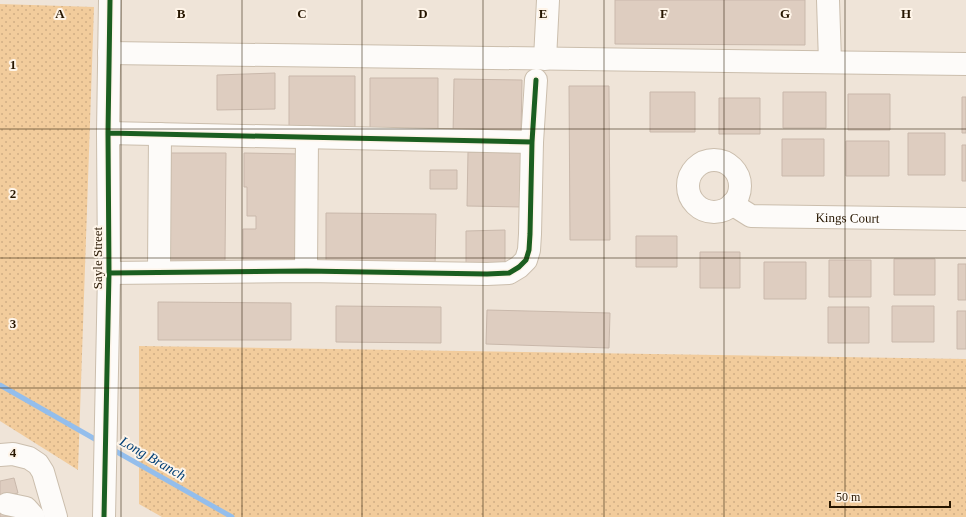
<svg xmlns="http://www.w3.org/2000/svg" width="966" height="517" font-family="'Times New Roman',serif">
<style>
.grass{fill:url(#grass-dots)}
.lines{fill:none;stroke-linecap:round;stroke-linejoin:round}
.stream{stroke:#94beec;stroke-width:5}
.building{fill:#decdc0;stroke:#c9b8ab}
.minor-casing{stroke:#cbbead;stroke-width:24}
.minor{stroke:#fdfbf9;stroke-width:22}
.cycleway-casing{stroke:#fef4e8;stroke-width:8}
.cycleway{stroke:#1b5e20;stroke-width:5}
.grid{fill:none;stroke:#271600;stroke-width:1;stroke-opacity:0.55}
.labels{text-anchor:middle;stroke-width:4;stroke-linejoin:round;paint-order:stroke}
.street-label{font-size:13px;fill:#271600;stroke:#fef4e8}
.water-label{font-size:14px;font-style:italic;fill:#003f76;stroke:#fef4e8}
.grid-label{font-size:13px;text-anchor:middle;font-weight:bold;fill:#271600;stroke:#fef4e8;stroke-width:4;stroke-linejoin:round;paint-order:stroke}
</style>
<defs>
<pattern id="grass-dots" width="8" height="8" patternUnits="userSpaceOnUse"><rect width="8" height="8" fill="#f2cc9c"/><path d="M2 2h.1M6 6h.1" fill="none" stroke="#d0ae85" stroke-width="1.8" stroke-linecap="round"/></pattern>
</defs>
<rect width="100%" height="100%" fill="#efe4d8"/>
<!-- grass -->
<path class="grass" d="M0 4 94 7 78 470 0 421Z
M139 346 966 359V517H162L139 504Z"/>
<g class="lines">
<!-- stream -->
<path class="stream" d="M0 385 100 442
M110 448 232 517"/>
</g>
<!-- building -->
<path class="building" d="M615 0H805V45L615 44Z
M275 73V109L217 110V75Z
M289 76H355V132H289Z
M370 78H438V134L370 133Z
M454 79 522 80 521 136 453 135Z
M569 86H609L610 240H570Z
M650 92H695V132H650Z
M783 92H826V128H783Z
M848 94H890V130H848Z
M962 97H966V133H962Z
M719 98H760V134H719Z
M908 133H945V175H908Z
M782 139H824V176H782Z
M846 141H889V176H846Z
M962 145H966V181H962Z
M468 152 523 153 522 207 467 206Z
M171 153H226L225 260H170Z
M244 153 301 154 299 262 243 261V229H256V216H247V187H244Z
M430 170H457V189H430Z
M326 213 436 214 435 268 326 267Z
M505 230V263H466V231Z
M636 236H677V267H636Z
M700 252H740V288H700Z
M894 259H935V295H894Z
M829 260H871V297H829Z
M764 262H806V299H764Z
M958 264H966V300H958Z
M158 302 291 303V340H158Z
M336 306 441 307V343L336 342Z
M892 306H934V342H892Z
M828 307H869V343H828Z
M487 310 610 313 609 348 486 344Z
M957 311H966V349H957Z
M14 478 18 493 5 496 10 517H0V481Z"/>
<g class="lines">
<!-- minor casing -->
<g class="minor-casing">
<g id="minor">
<path d="M828 0 830 62"/>
<path d="M109 53 966 64"/>
<path d="M545 59 548 0"/>
<path d="M108 133 532 142"/>
<circle cx="714" cy="186" r="26"/>
<path id="s1" d="M732 204 751 216 966 219"/>
<path d="M306 271 307 137"/>
<path d="M159 272 160 134"/>
<path d="M109 273 306 271 487 274 509 273 519 267 526 260 529 250 530 234 532 142 536 80"/>
<path d="M0 455 13 454 29 458 38 464 43 472 56 517"/>
<path d="M7 504 26 508 34 517"/>
<path d="M104 517 109 273 108 133 110 0"/>
</g>
</g>
<!-- minor -->
<use href="#minor" class="minor"/>
<!-- cycleway casing -->
<g class="cycleway-casing">
<path id="cycleway" d="M108 133 532 142
M109 273 306 271 487 274 509 273 519 267 526 260 529 250 530 234 532 142 536 80
M104 517 109 273 108 133 110 0"/>
</g>
<!-- cycleway -->
<use href="#cycleway" class="cycleway"/>
</g>
<!-- grid -->
<path class="grid" d="M121 0V517M242 0V517M362 0V517M483 0V517M604 0V517M724 0V517M845 0V517M0 129H966M0 258H966M0 388H966"/>
<g class="labels">
<!-- street labels -->
<g class="street-label">
<text dy="5" stroke="none"><textPath href="#s1" startOffset="119">Kings Court</textPath></text>
<text transform="translate(97 258) rotate(-90)" y="5">Sayle Street</text>
</g>
<!-- water labels -->
<g class="water-label">
<text transform="translate(153 458) rotate(30)" y="5">Long Branch</text>
</g>
</g>
<g class="grid-label">
<text x="60" y="18">A</text>
<text x="181" y="18">B</text>
<text x="302" y="18">C</text>
<text x="423" y="18">D</text>
<text x="543" y="18">E</text>
<text x="664" y="18">F</text>
<text x="785" y="18">G</text>
<text x="906" y="18">H</text>
<text x="13" y="69">1</text>
<text x="13" y="198">2</text>
<text x="13" y="328">3</text>
<text x="13" y="457">4</text>
</g>
<!-- scale -->
<path d="M830 501v6h120v-6" fill="none" stroke="#271600" stroke-width="2"/>
<text x="836" y="501" font-size="12" fill="#271600" stroke="#fef4e8" stroke-width="3" paint-order="stroke">50 m</text>
</svg>
